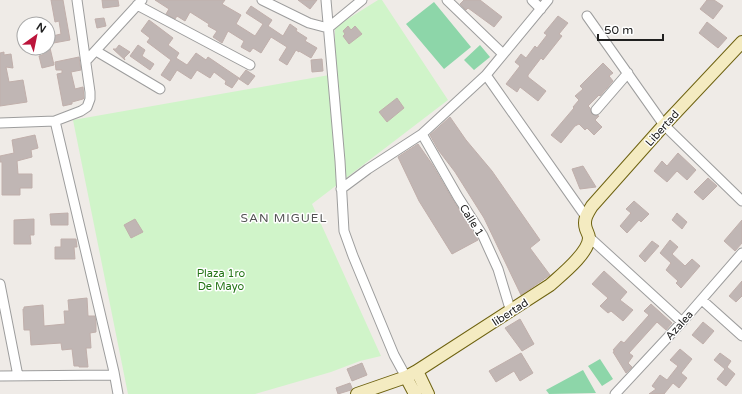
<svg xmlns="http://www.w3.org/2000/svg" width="742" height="394" font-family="'Varela Round',sans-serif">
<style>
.park{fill:#d0f4c9}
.pitch{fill:#8dd6a9}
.building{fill:#c0b6b4;stroke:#c0afab}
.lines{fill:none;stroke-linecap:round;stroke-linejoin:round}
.street-casing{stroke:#9d9d9d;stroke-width:11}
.secondary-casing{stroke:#6e6210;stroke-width:14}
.street{stroke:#fff;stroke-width:9}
.secondary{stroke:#f4ebc1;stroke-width:12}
.labels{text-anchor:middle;stroke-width:3;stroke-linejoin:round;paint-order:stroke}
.street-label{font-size:11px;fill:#202020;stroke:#fff}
.park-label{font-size:11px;fill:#257517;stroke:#fff}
.neighbourhood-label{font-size:12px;letter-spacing:1px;fill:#535353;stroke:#fff}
</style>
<rect width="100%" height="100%" fill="#efebe7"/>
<!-- park -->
<path class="park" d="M378 0H382L448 100 312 204 381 356 360 361 331 372 255 394H128L73 120 335 74V27Z"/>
<!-- pitch -->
<path class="pitch" d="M434 2 471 47 444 69 406 24Z
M480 45 490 57 474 70 464 60Z
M600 359 613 379 602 386 588 366Z
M583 370 596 393 549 394 546 390Z"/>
<!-- building -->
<path class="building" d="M51 0H63L70 40 48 44V37L61 34 59 21 55 22Z
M102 0H118L119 6 103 8Z
M155 0H225L222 4 241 15 236 24 255 36 263 24 246 13 251 6 272 20 268 26 283 36 290 24 297 29 296 31 307 38 305 41 317 48 311 58 299 51V52L296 50 287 65 279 60 287 47 271 37 261 53 253 48 250 52 241 47 244 41 228 31 222 43 213 37 217 31 208 26 209 24 190 12 185 21 177 16 175 19 166 14 169 9Z
M298 0H317L310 9Z
M464 0H480L502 17 494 27 468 8 466 10 460 4Z
M707 0H714L723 6 713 19 700 9Z
M558 16 568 23 559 34 562 36 543 60 541 58 528 75V77L546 91 538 101 520 87 517 92 506 84 520 66 515 62 521 54 526 58 535 46 537 48 547 35 544 33Z
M104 18 106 26 97 28 95 19Z
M149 20 173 38 168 45 179 53 176 58 187 65 196 53 206 60 208 57 239 78 232 88 225 84 226 81 214 72 210 78 197 70 191 79 177 70 170 81 161 75 171 60 147 42 150 38 141 31Z
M707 22 727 38 718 48 699 33Z
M348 26 351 30 355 26 362 34 349 44 343 36 345 34 343 31Z
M119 45 130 52 124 58 125 60 113 49H116Z
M138 45 145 50 142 56 154 64 150 70 130 56Z
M42 48H50L54 65 42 68 39 56 43 55Z
M4 52V55L11 54 13 68 6 67 9 82 23 80 27 102 0 106V53Z
M79 57 81 70 71 72 75 89 83 87 84 98 83 99 72 102V104L63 106 57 74 62 73V70H56L55 62Z
M322 59 323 71 312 72 311 60Z
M603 63 613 73 609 76 613 81 600 96 599 95 588 106 590 108 592 114 599 116 595 120 602 127 594 135 587 128 585 130 579 124 575 126 561 143 551 135 574 108 573 107 579 100 575 96 583 89 580 86Z
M246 70 255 76 248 85 239 79Z
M397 98 404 108 387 122 379 112Z
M450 117 466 140 492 171 540 240 530 248 550 275 521 295 484 218 455 172 439 151 430 135Z
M35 135 38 148 31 150 32 157 17 161 18 174H32V188H20V195H2V162H0V156L14 153 12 140Z
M418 144 432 164 453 200 478 240 452 254 419 201 398 157Z
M678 153 696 170 687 180 677 171 667 182 654 171 662 161 667 166Z
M583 166 596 187 580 189 572 169Z
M708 178 717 186 703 200 694 192Z
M634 201 649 214 641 222 639 220 627 233 620 226 631 213 626 209Z
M68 213V225H51L50 214Z
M677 213 687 222 682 229 672 220Z
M34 219V235H30L31 244H14V220Z
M135 219 143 232 131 238 124 225Z
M742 220V243L735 251 724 241Z
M61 239H76L77 247H74L75 259H55V247H61Z
M670 240 678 247 672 254 685 266 692 259 700 266 681 288 676 283 678 281 666 270 671 263 660 253Z
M652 241 659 246 645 262 639 256Z
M604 271 627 292 620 300 633 310 623 321 611 311 608 313 600 306 608 298 592 284Z
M742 281V296L736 302 729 296Z
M87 298 88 316H95L96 323V332L90 333 91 348H86L88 367H79V366H74L72 349 62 350 61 343 31 345 30 330H24L23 309H24V307L43 305 44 326 65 324 64 311H69L68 300Z
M651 304 672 323 666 330 657 322 629 353 633 356 628 363 632 367 626 373 613 352 615 351 613 350 621 341 624 343 649 315 644 311Z
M520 319 534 344 522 351 505 328Z
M703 322 714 331 703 344 692 335Z
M680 349 692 359 681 373 687 378 679 388 673 383 664 394H649L656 389 652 386 660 375 667 380 678 366 670 360Z
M521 353 533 373 520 381 514 371 496 382 489 371Z
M720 353 731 361 727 367 735 374 726 386 717 379 725 369 714 360Z
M362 363 367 375 352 381 347 369Z
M350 383 352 388 351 390 338 394 336 388Z"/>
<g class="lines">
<!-- street casing -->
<g class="street-casing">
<path id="street" d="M262 0 309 23 328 28 362 0
M326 0 340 161 344 231 353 256 394 355 406 377
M447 0 503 54
M532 0 541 9
M137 5 250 65
M587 16 664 125 742 201
M96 51 160 89
M86 61 142 0
M486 75 586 217
M596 110 628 73
M55 121 114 372 118 394
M0 123 55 121 81 111 87 107 90 99V92L77 0
M422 134 458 197 483 236 498 269 511 312
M341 189 368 169 422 134 486 75 548 0
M589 237 682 322
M0 284 18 376
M702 300 742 336
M0 376 114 375
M615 394 682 322 742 253"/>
</g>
<!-- secondary casing -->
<g class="secondary-casing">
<path id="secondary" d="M417 371 428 394
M406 377 415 394
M357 394 406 377 417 371 550 285C561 275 589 253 589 238 589 235 587 232 586 229 583 220 587 214 592 206L664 125 742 42"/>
</g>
<!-- street -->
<use href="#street" class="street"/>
<!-- secondary -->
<use href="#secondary" class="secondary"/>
</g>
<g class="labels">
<!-- street labels -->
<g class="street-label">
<text transform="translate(662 128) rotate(-48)" y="4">Libertad</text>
<text transform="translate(472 220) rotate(58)" y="4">Calle 1</text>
<text transform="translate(510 312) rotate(-33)" y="4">libertad</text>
<text transform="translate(679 325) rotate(-48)" y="4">Azalea</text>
</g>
<!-- park labels -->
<g class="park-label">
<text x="221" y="277">Plaza 1ro<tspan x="221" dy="13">De Mayo</tspan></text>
</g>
<!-- neighbourhood labels -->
<g class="neighbourhood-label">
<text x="284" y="222">SAN MIGUEL</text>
</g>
</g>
<!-- north arrow -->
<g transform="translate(36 36) rotate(33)"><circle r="19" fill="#ffffff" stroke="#a6a6a6"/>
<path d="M0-3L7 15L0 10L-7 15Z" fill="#bc143b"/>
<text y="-6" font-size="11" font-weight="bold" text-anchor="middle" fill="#202020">N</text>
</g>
<!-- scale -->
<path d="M598 34v6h65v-6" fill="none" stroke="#202020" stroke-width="2"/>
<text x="604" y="34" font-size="12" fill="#202020" stroke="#ffffff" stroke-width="3" paint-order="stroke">50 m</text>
</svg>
